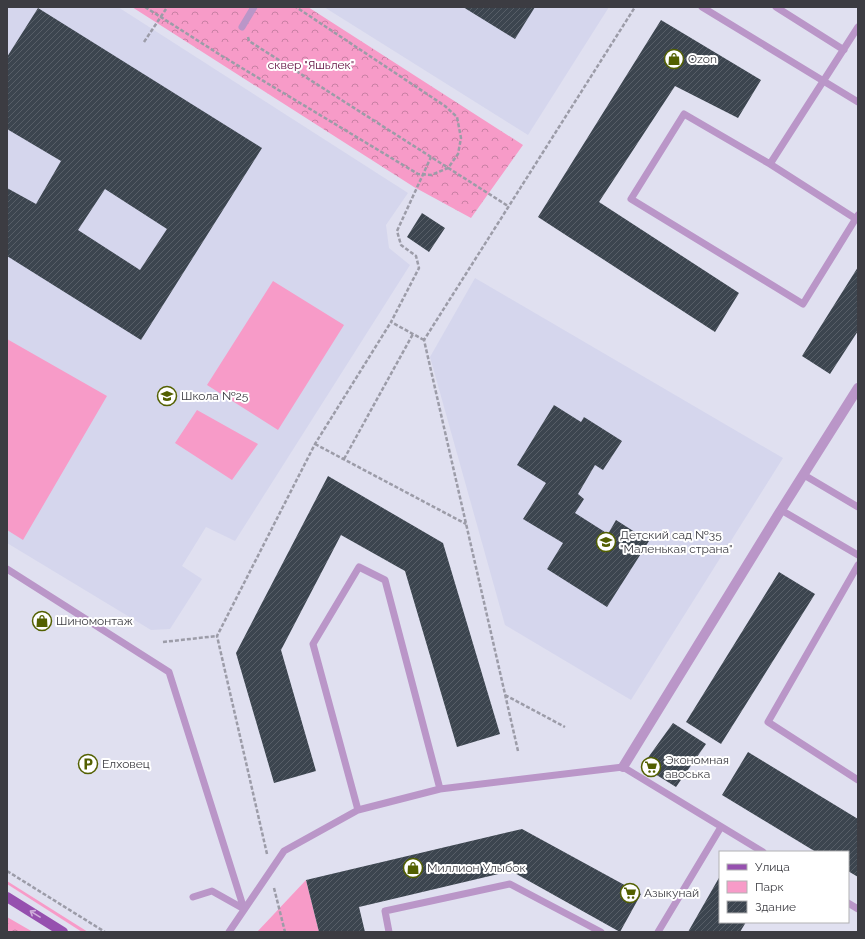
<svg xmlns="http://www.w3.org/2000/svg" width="865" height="939" font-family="Raleway,sans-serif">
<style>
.built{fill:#d5d6ed}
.green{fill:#f79bc8}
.forest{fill:url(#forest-crowns)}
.building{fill:url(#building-hatch);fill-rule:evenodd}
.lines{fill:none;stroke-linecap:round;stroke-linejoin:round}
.path{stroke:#9c9ca8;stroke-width:2.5;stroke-dasharray:4 2;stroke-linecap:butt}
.service{stroke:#ba96c8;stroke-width:7}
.minor{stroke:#ba96c8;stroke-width:10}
.primary{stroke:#9650af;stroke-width:10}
.oneway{stroke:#d0b0db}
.labels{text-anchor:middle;stroke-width:4;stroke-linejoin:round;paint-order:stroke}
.poi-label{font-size:12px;fill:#3c3c42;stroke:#fff;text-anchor:start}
.park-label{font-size:12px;fill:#610f40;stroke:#fff}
</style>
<defs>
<pattern id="forest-crowns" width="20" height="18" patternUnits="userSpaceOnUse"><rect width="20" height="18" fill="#f79bc8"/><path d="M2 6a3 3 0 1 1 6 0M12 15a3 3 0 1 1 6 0" fill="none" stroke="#c980a4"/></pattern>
<pattern id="building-hatch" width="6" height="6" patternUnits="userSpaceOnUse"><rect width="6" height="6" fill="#3c454f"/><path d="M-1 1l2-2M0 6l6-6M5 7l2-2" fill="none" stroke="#575e67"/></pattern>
</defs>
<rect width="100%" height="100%" fill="#e0e0f0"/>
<!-- built -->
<path class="built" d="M7 7H118L408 193 386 225 389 248 410 265 235 541 206 527 182 566 202 579 170 629 151 630 7 543Z
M324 7H609L528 135Z
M475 278 783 458 631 700 505 625 430 357Z"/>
<!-- green -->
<path class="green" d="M273 281 344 325 278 430 207 385Z
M7 339 107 396 23 540 7 530Z
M197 410 258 444 232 480 175 443Z
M306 880 319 932H257Z
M7 881 88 932H82L7 884Z"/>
<!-- forest -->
<path class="forest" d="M132 7H308L523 145 471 218 414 187Z
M7 917 33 932H7Z"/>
<!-- building -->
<path class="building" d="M463 7H535L515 39Z
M38 8 262 148 141 340 7 256V188L36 204 61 161 7 129V57ZM105 189 167 229 140 270 78 230Z
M661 20 761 80 738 118 675 86 599 202 739 293 715 332 538 217Z
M422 213 445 228 429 252 407 237Z
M858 267V331L830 374 802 356Z
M554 405 581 422 584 417 622 441 603 470 595 465 578 494 584 499 575 513 608 534 616 520 649 541 607 607 547 569 563 543 523 519 546 483 517 465Z
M328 476 443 543 500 734 457 747 405 571 341 535 281 650 316 771 274 783 236 653Z
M779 572 815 594 721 744 686 722Z
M673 723 706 744 676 787 642 766Z
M748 752 858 819V877L848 871V852H816L722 795Z
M522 829 641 894 620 932 511 871 359 907 365 932H319L306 880Z
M720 876V922H746L740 932H688Z"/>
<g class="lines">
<!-- path -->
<path class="path" d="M145 7 222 56 418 174 431 175 448 168 458 154 461 138 457 117 445 106 296 7
M248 37 249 41 508 206
M144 42 166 9
M424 340 391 322 419 268 416 256 401 245 397 231 431 157
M315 444 466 524
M344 459 413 334
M163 642 217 636
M505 695 565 727
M518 751 424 340 635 7
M267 854 217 636 315 444 391 322
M7 871 105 932
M274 888 285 932"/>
<!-- service -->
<path class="service" d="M702 7 858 102
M776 7 844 50
M242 27 254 7
M770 164 858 27
M856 219 770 164 684 114 631 199 803 304 858 215
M804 475 858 507
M781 510 858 555
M858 565 768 722 858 780
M7 569 169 672 244 909 212 891 193 897
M358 810 313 644 359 567 385 580 440 789
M848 903 858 909
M229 932 284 851 358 810 440 789 623 767 763 852
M389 932 385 911 510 884 601 932
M658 932 721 827"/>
<!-- minor -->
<path class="minor" d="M623 767 781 510 858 388"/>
<!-- primary -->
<path class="primary" d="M7 897 63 932"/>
</g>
<!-- one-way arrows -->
<defs><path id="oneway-shaft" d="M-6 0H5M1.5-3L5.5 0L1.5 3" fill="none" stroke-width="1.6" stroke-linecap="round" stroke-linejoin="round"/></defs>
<use class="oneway" href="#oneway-shaft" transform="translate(35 914) rotate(-148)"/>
<!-- icons -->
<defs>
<g id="shop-ring" transform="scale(1)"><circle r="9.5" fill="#fff" stroke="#536001" stroke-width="1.5"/><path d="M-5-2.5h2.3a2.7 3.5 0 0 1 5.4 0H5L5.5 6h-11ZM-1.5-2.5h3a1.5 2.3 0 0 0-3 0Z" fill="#536001"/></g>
<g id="school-ring" transform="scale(1)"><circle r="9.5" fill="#fff" stroke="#536001" stroke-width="1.5"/><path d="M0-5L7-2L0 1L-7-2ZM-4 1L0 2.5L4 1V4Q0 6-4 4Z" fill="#536001"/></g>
<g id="parking-ring" transform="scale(1)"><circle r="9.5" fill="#fff" stroke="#536001" stroke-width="1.5"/><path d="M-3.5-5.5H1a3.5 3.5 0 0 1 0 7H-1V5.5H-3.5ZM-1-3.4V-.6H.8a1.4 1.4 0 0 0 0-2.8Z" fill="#536001"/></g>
<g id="supermarket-ring" transform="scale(1)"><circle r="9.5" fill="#fff" stroke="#536001" stroke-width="1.5"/><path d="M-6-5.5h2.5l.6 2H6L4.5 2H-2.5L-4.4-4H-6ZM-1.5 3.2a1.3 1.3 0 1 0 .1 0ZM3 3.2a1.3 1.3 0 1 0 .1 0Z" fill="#536001"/></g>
</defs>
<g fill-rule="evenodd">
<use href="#shop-ring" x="674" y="59"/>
<use href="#school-ring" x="167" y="396"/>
<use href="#school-ring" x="606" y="542"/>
<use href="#shop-ring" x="42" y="621"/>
<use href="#parking-ring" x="88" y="764"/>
<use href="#supermarket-ring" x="651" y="767"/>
<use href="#shop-ring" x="413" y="868"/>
<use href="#supermarket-ring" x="630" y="893"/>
</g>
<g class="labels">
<!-- poi labels -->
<g class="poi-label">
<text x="688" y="63">Ozon</text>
<text x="181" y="400">Школа №25</text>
<text x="620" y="539">Детский сад №35<tspan x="620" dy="14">"Маленькая страна"</tspan></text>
<text x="56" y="625">Шиномонтаж</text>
<text x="665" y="764">Экономная<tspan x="665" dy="14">авоська</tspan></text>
<text x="102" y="768">Елховец</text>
<text x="427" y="872">Миллион Улыбок</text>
<text x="644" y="897">Азыкунай</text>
</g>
<!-- park labels -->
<g class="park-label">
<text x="311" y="69">сквер "Яшьлек"</text>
</g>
</g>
<!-- border -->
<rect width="865" height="939" fill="none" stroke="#3c3c42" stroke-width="16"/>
<!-- legend -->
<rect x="719" y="851" width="130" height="72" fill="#ffffff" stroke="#b1b1b3"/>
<rect x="727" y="864" width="20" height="6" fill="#9650af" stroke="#b1b1b3"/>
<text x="755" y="871" font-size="12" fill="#3c3c42">Улица</text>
<rect x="727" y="881" width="20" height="12" fill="#f79bc8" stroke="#b1b1b3"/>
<text x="755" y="891" font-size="12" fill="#3c3c42">Парк</text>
<rect x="727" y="901" width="20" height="12" fill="url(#building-hatch)" stroke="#b1b1b3"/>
<text x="755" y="911" font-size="12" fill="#3c3c42">Здание</text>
</svg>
